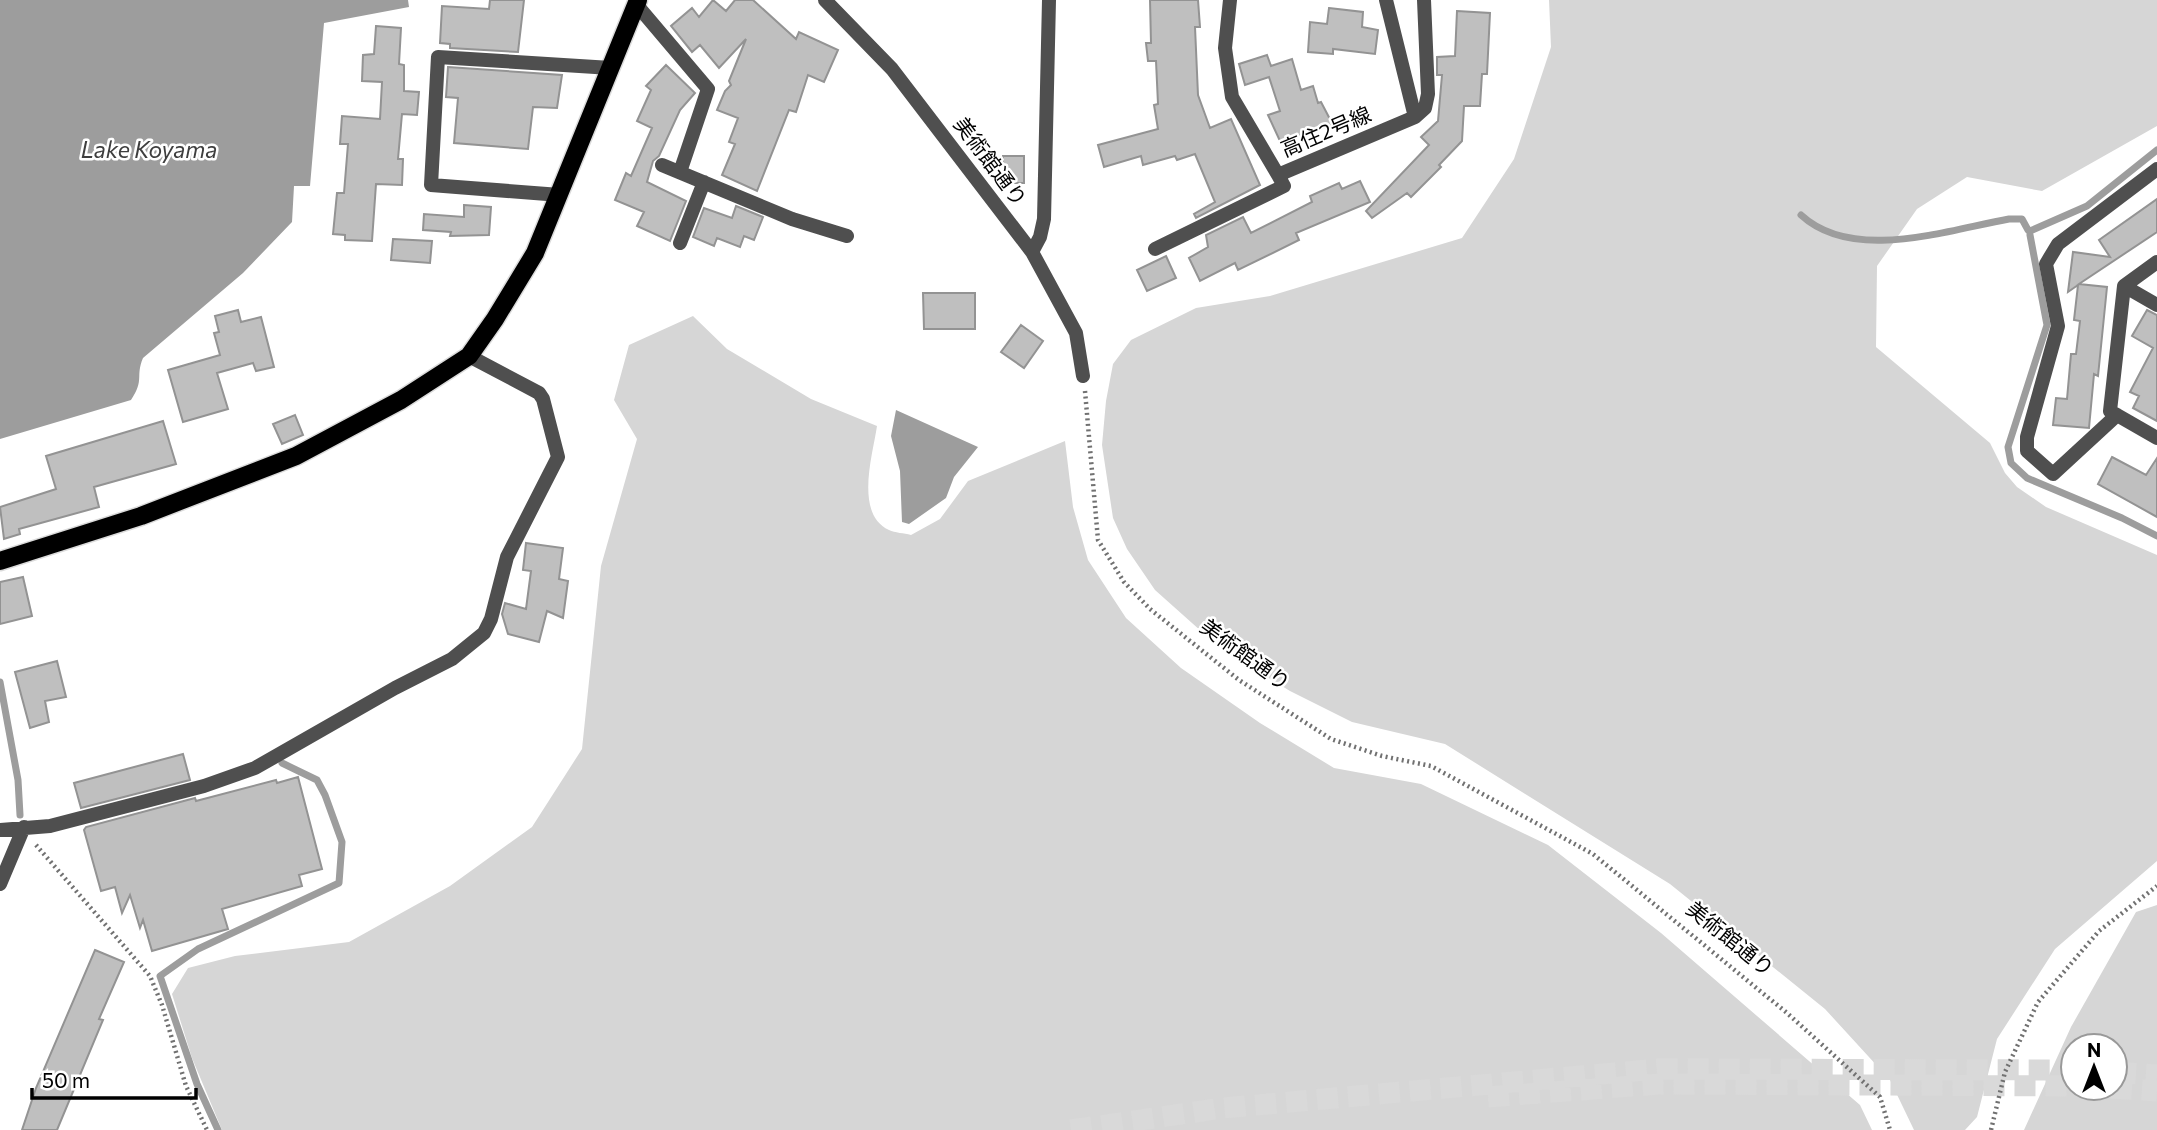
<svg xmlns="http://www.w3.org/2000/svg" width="2157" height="1130" font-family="Commissioner,'Noto Sans JP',sans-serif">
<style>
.green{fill:#d6d6d6;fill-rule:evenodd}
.water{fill:#9d9d9d}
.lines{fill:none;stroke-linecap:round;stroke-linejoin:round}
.stream{stroke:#9d9d9d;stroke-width:7}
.building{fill:#bfbfbf;stroke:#939393;stroke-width:2}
.highway-tunnel{stroke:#d9d9d9;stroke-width:21;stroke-dasharray:21 10;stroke-linecap:butt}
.primary-casing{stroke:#dbdbdb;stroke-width:21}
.path{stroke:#717171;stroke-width:4.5;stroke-dasharray:2 3.5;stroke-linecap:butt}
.street{stroke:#4f4f4f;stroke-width:14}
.primary{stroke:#000;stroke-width:18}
.labels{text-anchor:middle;stroke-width:5;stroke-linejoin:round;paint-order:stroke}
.street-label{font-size:21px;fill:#000;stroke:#fff}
.water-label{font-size:23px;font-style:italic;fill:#3e3e3e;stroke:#fff}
</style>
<rect width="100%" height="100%" fill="#fff"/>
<!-- green -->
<path class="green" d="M1549 0H2157V126L2042 191 1967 177 1917 209 1877 266 1876 347 1990 443 2005 473 2017 487 2046 507 2157 555V861L2055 949 1997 1039 1977 1117 1965 1130H1914L1890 1080 1825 1009 1670 884 1445 744 1352 722 1290 691 1220 648 1155 590 1127 549 1113 518 1102 445 1106 401 1113 364 1131 340 1196 308 1270 296 1462 238 1514 159 1551 47Z
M693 316 727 349 811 399 877 426C873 454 854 514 889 530 895 533 904 533 911 535L940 519 968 481 1065 441 1073 507 1088 560 1126 618 1181 668 1260 723 1334 768 1421 784 1548 845 1661 933 1860 1105 1872 1130H222L192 1058 172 994 188 968 235 956 349 942 450 886 532 827 582 749 601 566 637 439 614 400 629 345Z
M2157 905V1130H2024L2071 1027 2136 912ZM2073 1046H2115V1088H2073Z"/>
<!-- water -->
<path class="water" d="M0 0H408L409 7 324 23 310 186H294L292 222 243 273 143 358C135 377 145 379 131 400L0 439Z
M896 410 978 447 954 477 946 498 909 524 902 522 900 471 891 436Z"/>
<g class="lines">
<!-- stream -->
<path class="stream" d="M1801 215C1853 263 1947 230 2009 219H2022L2028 230
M2030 231 2087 206 2157 150
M2030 235 2047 325 2008 447 2011 463 2027 478 2122 518 2157 536
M0 682 18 780 20 815
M218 1130 197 1084 160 976 198 949 339 883 342 842 325 795 317 780 282 763"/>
</g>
<!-- building -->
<path class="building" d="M490 0H524L518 52 450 48V44L440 43 442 6 489 9Z
M713 0 726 11 735 0H753L796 39 799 32 838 50 824 82 808 75 796 112 789 110 757 191 722 175 735 144 729 142 738 118 717 110 725 91 731 85 729 81 746 39 719 68 700 45 692 52 671 26 692 8 699 17Z
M1150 0H1198L1200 27H1195L1198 95 1210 128 1231 119 1260 185 1196 218 1194 214 1215 202 1195 154 1177 160 1175 156 1143 165 1141 156 1104 167 1098 145 1158 129 1154 105 1158 104 1156 61H1148L1146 43H1151Z
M1329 8 1363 12 1362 27 1378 30 1375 54 1333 49V54L1308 52 1310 22 1327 24Z
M1457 11 1490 13 1487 74H1482L1480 106H1464L1462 141 1439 165 1441 167 1411 197 1407 193 1372 218 1366 211 1429 145 1421 137 1438 121 1442 75H1437V57L1455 56Z
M376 26 401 28 399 64 404 65V91L419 92 417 115 402 114 398 159H403L402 185 376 184 372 241 345 240V235L333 234 337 193H344L348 144H340L342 116 380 119 382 82 362 81 363 55 374 54Z
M1267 55 1271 66 1292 59 1301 90 1313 86 1318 103 1321 102 1333 125 1280 141 1268 115 1280 111 1269 77 1245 85 1239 64Z
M666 65 695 93 680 110 659 156 653 161 647 182 686 201 670 241 637 226 644 212 615 200 626 173 631 176 652 128 637 121 651 90 646 86Z
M448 67 562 75 557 108 533 107 528 149 454 143 458 98 446 97Z
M1003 156H1024V183H1003Z
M1360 181 1370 202 1296 233 1299 240 1238 270 1235 263 1200 281 1189 258 1208 247 1206 235 1243 217 1251 233 1312 202 1310 196 1339 183 1342 189Z
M2157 199V232L2079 284 2107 287 2098 376 2094 374 2089 428 2053 425 2056 398 2067 399 2071 354H2076L2080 321 2074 320 2078 285 2068 292 2073 252 2110 257 2099 240Z
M464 205 491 207 489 235 450 236 451 232 423 230 424 214 464 217Z
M736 206 763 217 754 240 744 236 740 247 717 238 714 246 693 237 704 208 732 218Z
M393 239 432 241 430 263 391 260Z
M1166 256 1176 278 1147 291 1137 270Z
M923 293H975V329H924Z
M238 310 241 322 261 317 274 367 256 371 253 363 217 373 228 409 183 422 168 370 220 355 214 333 219 332 215 316Z
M2147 310 2157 315V421L2133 408 2139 396 2130 392 2153 348 2132 336Z
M1021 325 1043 341 1024 368 1001 352Z
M295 415 303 435 282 444 273 424Z
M163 421 176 464 94 487 99 507 19 529 20 534 4 539 0 507 56 489 46 456Z
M2112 457 2146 475 2157 458V517L2098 484Z
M526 543 563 548 559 579 568 581 563 618 547 611 539 642 508 634 502 614 505 603 526 609 531 571 523 570Z
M23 577 32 616 0 624V582Z
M57 661 66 697 45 701 49 722 30 728 15 672Z
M183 754 190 780 81 808 74 783Z
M298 777 322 869 299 875 302 886 222 909 228 929 152 951 143 920 140 928 130 895 122 913 115 887 101 891 84 830 86 827 195 798 196 801 276 780 277 783Z
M95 950 124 962 99 1019 103 1020 57 1130H22L36 1088Z"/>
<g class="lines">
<!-- highway-tunnel -->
<path class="highway-tunnel" d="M2115 1072 2157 1075
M2111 1088 2157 1091
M1488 1097 1660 1084 2073 1086
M1071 1130 1223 1108 1658 1069 2073 1070"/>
<!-- primary casing -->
<g class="primary-casing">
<path id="primary" d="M0 561 141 516 296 456 401 400 469 356 495 319 535 253 638 0"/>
</g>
<!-- path -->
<path class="path" d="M1085 391 1098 540 1124 582 1150 609 1239 680 1331 739 1382 756 1431 766 1593 854 1787 1013 1880 1097 1890 1130
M36 845 150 976 162 1005 186 1086 207 1130
M1991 1130 2005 1072 2038 1002 2099 931 2157 886"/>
<!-- street -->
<path class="street" d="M825 0 892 69 1032 252 1076 333 1083 376
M1230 0 1225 48 1232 97 1278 175 1415 117 1386 0
M636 4 708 89 680 172
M1415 117 1425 108 1428 94 1424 0
M662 165 792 219 847 236
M560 195 431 185 438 57 611 68
M680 243 704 182
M1155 249 1284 186 1278 175
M1032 252 1040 237 1044 219 1049 0
M2157 262 2124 286 2110 411 2157 438
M2124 286 2157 305
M2117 415 2053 474 2027 451V437L2058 326 2046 264 2058 244 2157 169
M0 830 50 826 204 786 255 768 395 688 452 659 484 633 491 619 507 557 558 457 543 399 539 393 469 356
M0 884 24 827"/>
<!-- primary -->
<use href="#primary" class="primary"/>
</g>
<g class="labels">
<!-- street labels -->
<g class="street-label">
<text transform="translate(1326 132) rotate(-23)" y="7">高住2号線</text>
<text transform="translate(990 162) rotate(53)" y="7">美術館通り</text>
<text transform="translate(1245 655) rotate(36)" y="7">美術館通り</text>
<text transform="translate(1730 939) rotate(39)" y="7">美術館通り</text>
</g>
<!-- water labels -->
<g class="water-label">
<text x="149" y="158">Lake Koyama</text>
</g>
</g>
<!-- north arrow -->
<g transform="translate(2094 1067)"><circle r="33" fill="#ffffff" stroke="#999999" stroke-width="2"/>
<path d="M0-5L12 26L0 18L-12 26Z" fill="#000000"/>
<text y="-10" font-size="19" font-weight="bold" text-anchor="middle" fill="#000000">N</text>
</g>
<!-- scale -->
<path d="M32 1088v10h164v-10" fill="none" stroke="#000000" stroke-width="3.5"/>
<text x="42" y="1088" font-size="21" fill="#000000" stroke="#ffffff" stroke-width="5" paint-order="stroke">50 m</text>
</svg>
